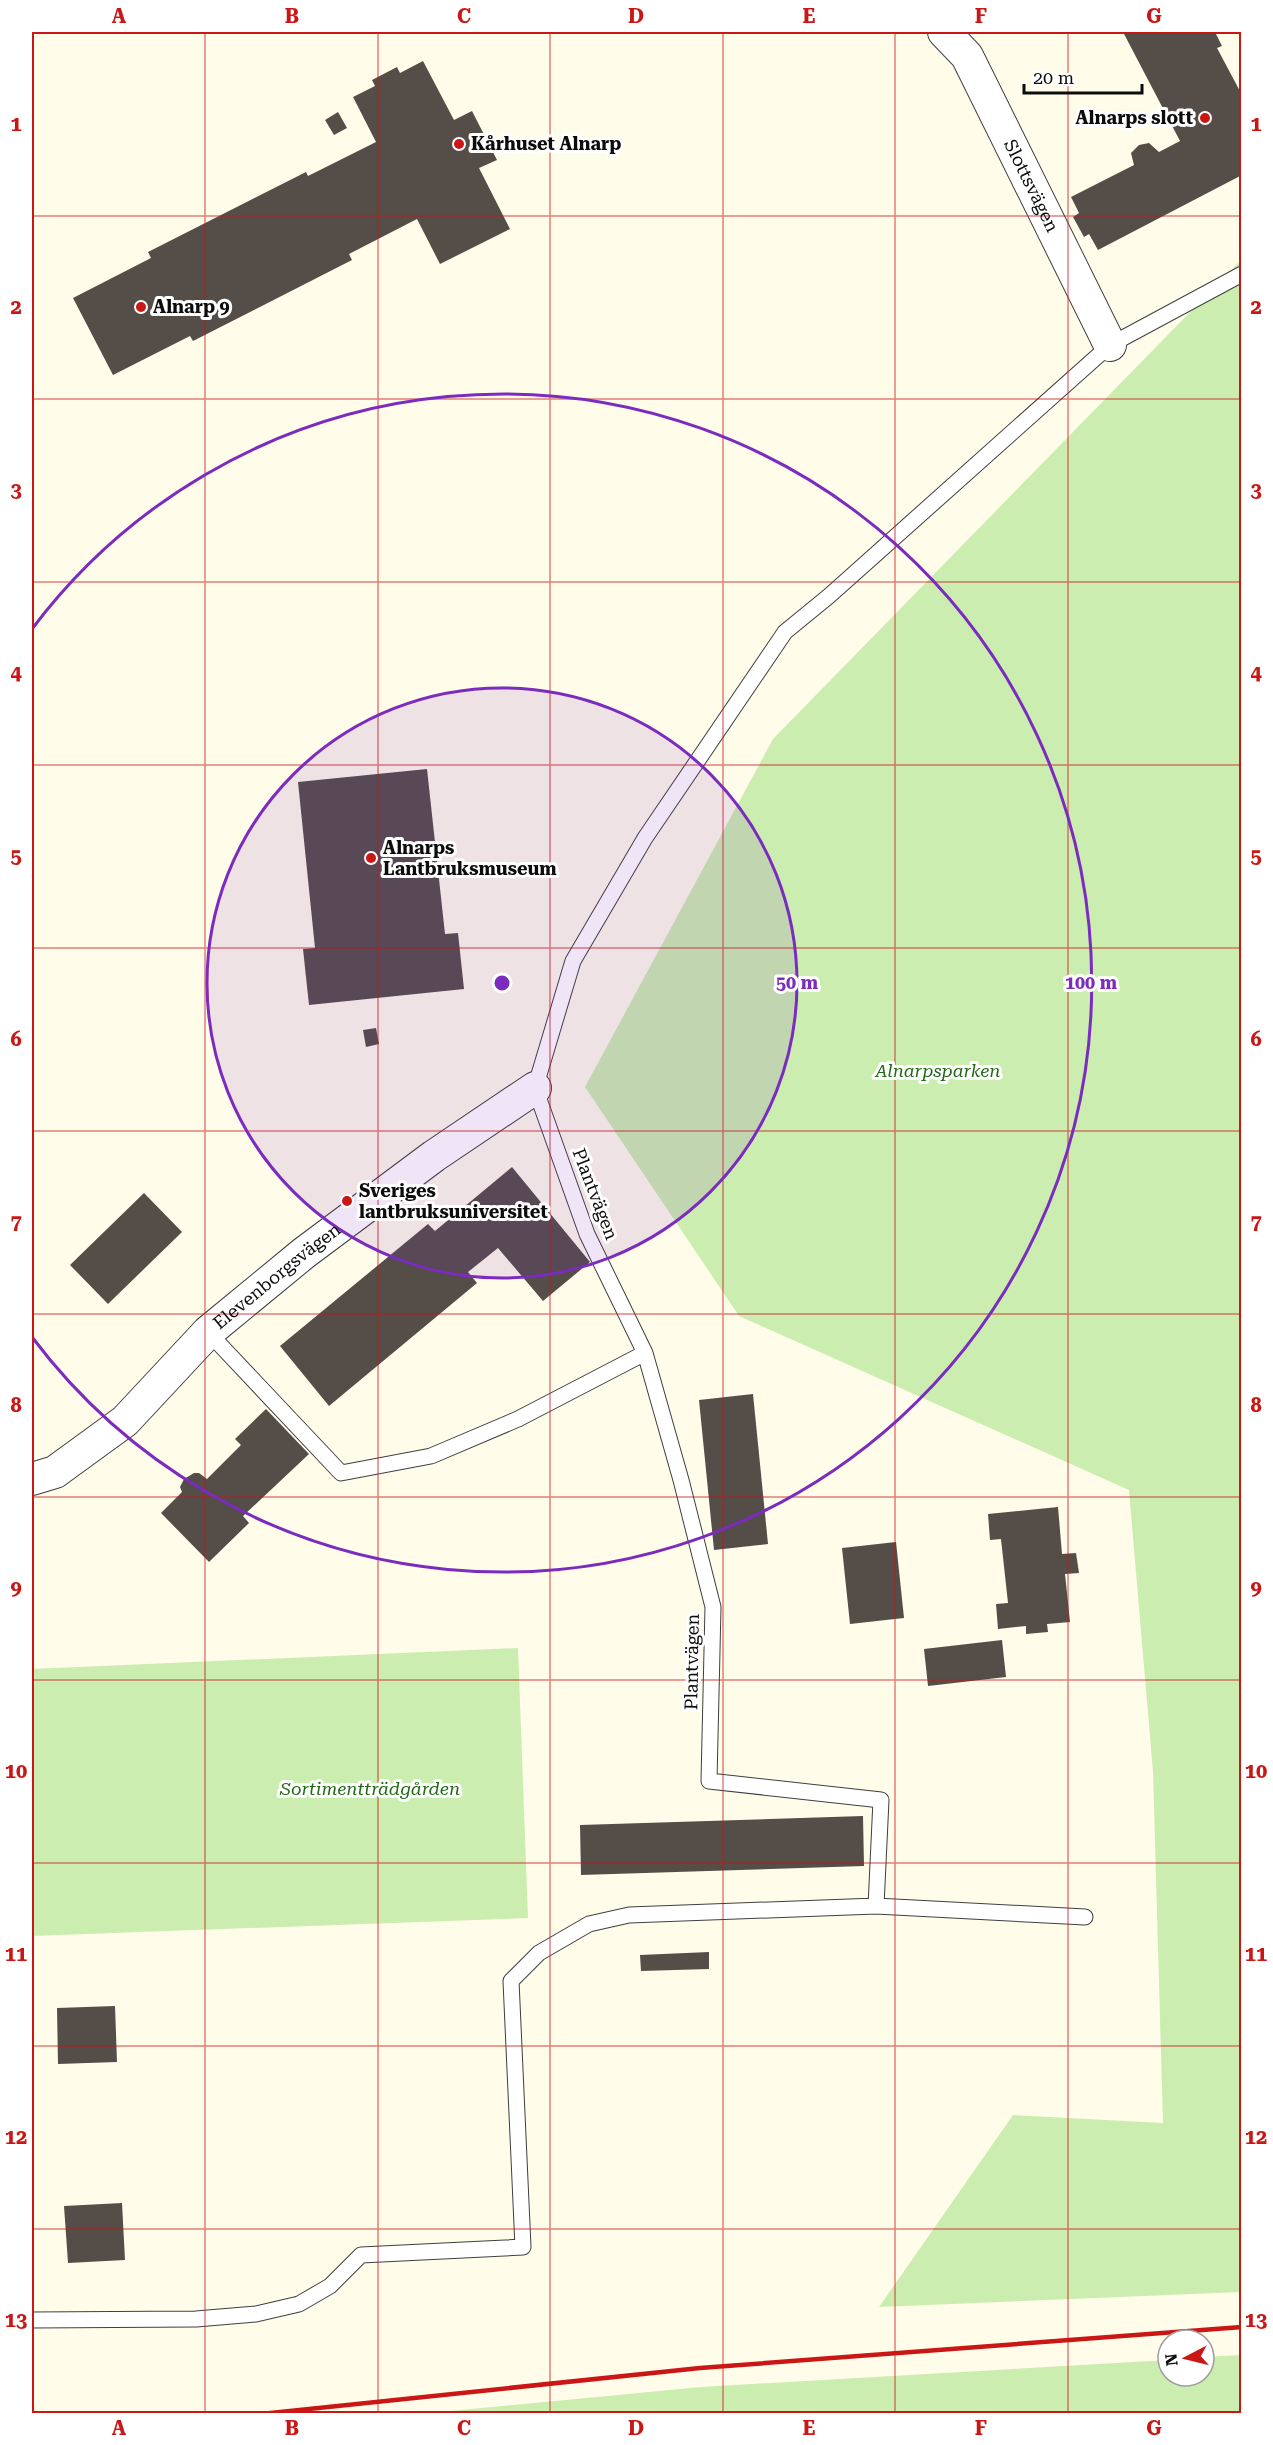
<svg xmlns="http://www.w3.org/2000/svg" width="1273" height="2445" font-family="'Roboto Serif',serif">
<style>
.green{fill:#ccedb0}
.building{fill:#554d47}
.lines{fill:none;stroke-linecap:round;stroke-linejoin:round}
.lane-casing{stroke:#3f3f3f;stroke-width:17}
.street-casing{stroke:#3f3f3f;stroke-width:34}
.lane{stroke:#fff;stroke-width:15}
.street{stroke:#fff;stroke-width:32}
.rail{stroke:#ca1716;stroke-width:4.5}
.grid{fill:none;stroke:#ca1716;stroke-width:1.5;stroke-opacity:0.55}
.ring{fill:none;stroke:#7b2cbf;stroke-width:3}
.poi-dot{fill:#ca1716;stroke:#fff;stroke-width:2}
.labels{text-anchor:middle;stroke-width:6;stroke-linejoin:round;paint-order:stroke}
.poi-label{font-size:18px;font-weight:bold;fill:#0c0c0c;stroke:#fff;text-anchor:start}
.street-label{font-size:18px;fill:#0c0c0c;stroke:#fff}
.park-label{font-size:18px;font-style:italic;fill:#226916;stroke:#fff}
.centre{fill:#7b2cbf;stroke:#fff;stroke-width:3}
.ring-label{font-size:18px;text-anchor:middle;font-weight:bold;fill:#7b2cbf;stroke:#fff;stroke-width:6;stroke-linejoin:round;paint-order:stroke}
.neatline{fill:none;stroke:#ca1716;stroke-width:2}
.grid-label{font-size:20px;text-anchor:middle;font-weight:bold;fill:#ca1716}
</style>
<rect width="100%" height="100%" fill="#fffcea"/>
<!-- green -->
<path class="green" d="M1241 260V2292L879 2307 1013 2115 1163 2123 1153 1772 1129 1490 739 1316 585 1087 773 739Z
M518 1648 528 1918 32 1936V1669Z
M1241 2355V2413H430L701 2387 1168 2360V2376H1204V2357Z"/>
<!-- building -->
<path class="building" d="M1123 32H1215L1222 46 1217 48 1242 95V175L1098 250 1089 234 1084 237 1073 217 1079 213 1071 197 1134 165 1131 153 1139 145 1149 143 1159 152 1180 141Z
M423 61 454 120 472 111 497 160 479 168 510 229 440 264 417 219 349 254 352 260 193 341 190 336 113 375 73 298 151 258 148 252 306 172 308 176 376 142 353 97 375 86 372 80 397 67 400 73Z
M338 112 347 128 334 135 325 120Z
M427 769 445 934 458 933 464 989 309 1005 303 949 315 948 298 782Z
M376 1028 379 1044 366 1047 363 1030Z
M512 1167 590 1262 543 1301 498 1248 468 1272 477 1283 329 1406 280 1346 428 1224 435 1231Z
M144 1193 182 1232 108 1304 70 1265Z
M753 1394 768 1544 714 1550 699 1400Z
M266 1409 309 1454 243 1516 249 1523 209 1562 161 1513 182 1492 180 1487 184 1479 194 1473H199L207 1479 241 1445 235 1439Z
M1058 1507 1062 1554 1076 1553 1079 1573 1065 1574 1070 1622 1047 1624 1048 1632 1026 1634V1626L998 1629 996 1604 1008 1603 1001 1539 990 1540 988 1514Z
M896 1542 904 1618 850 1624 842 1548Z
M1002 1640 1006 1677 928 1686 924 1649Z
M863 1816 864 1866 581 1875 580 1825Z
M709 1952V1969L641 1971 640 1955Z
M115 2006 117 2062 58 2064 57 2008Z
M122 2203 125 2260 68 2263 64 2206Z"/>
<g class="lines">
<!-- lane casing -->
<g class="lane-casing">
<path id="lane" d="M208 1332 341 1473 431 1456 518 1419 645 1353
M1085 1917 876 1906 881 1800 709 1781 713 1607 681 1480 645 1353 587 1234 535 1088 573 961 645 838 785 632 829 596 1110 345 1242 274
M32 2320 196 2319 256 2314 299 2304 330 2286 361 2255 523 2247 511 1981 539 1953 589 1924 629 1915 876 1906"/>
</g>
<!-- street casing -->
<g class="street-casing">
<g id="street">
<path id="s1" d="M944 32 967 56 1110 345"/>
<path id="s2" d="M32 1479 55 1472 125 1421 208 1332 304 1253 434 1156 535 1088"/>
</g>
</g>
<!-- lane -->
<use href="#lane" class="lane"/>
<!-- street -->
<use href="#street" class="street"/>
<!-- rail -->
<path class="rail" d="M261 2414 700 2368 1242 2327"/>
</g>
<!-- grid -->
<path class="grid" d="M205 32V2414M378 32V2414M550 32V2414M723 32V2414M895 32V2414M1068 32V2414M32 216H1242M32 399H1242M32 582H1242M32 765H1242M32 948H1242M32 1131H1242M32 1314H1242M32 1497H1242M32 1680H1242M32 1863H1242M32 2046H1242M32 2229H1242"/>
<!-- distance rings -->
<circle cx="502" cy="983" r="295" fill="#7b2cbf" fill-opacity=".12"/>
<g class="ring">
<circle cx="502" cy="983" r="295"/>
<path d="M32 629A589 589 0 1 1 32 1337"/>
</g>
<!-- markers -->
<g class="poi-dot">
<circle cx="1205" cy="118" r="6"/>
<circle cx="459" cy="144" r="6"/>
<circle cx="141" cy="307" r="6"/>
<circle cx="371" cy="858" r="6"/>
<circle cx="347" cy="1201" r="6"/>
</g>
<g class="labels">
<!-- poi labels -->
<g class="poi-label">
<text x="1193" y="124" text-anchor="end">Alnarps slott</text>
<text x="471" y="150">Kårhuset Alnarp</text>
<text x="153" y="313">Alnarp 9</text>
<text x="383" y="854">Alnarps<tspan x="383" dy="21">Lantbruksmuseum</tspan></text>
<text x="359" y="1197">Sveriges<tspan x="359" dy="21">lantbruksuniversitet</tspan></text>
</g>
<!-- street labels -->
<g class="street-label">
<text dy="6" stroke="none"><textPath href="#s1" startOffset="178">Slottsvägen</textPath></text>
<text transform="translate(595 1194) rotate(69)" y="6">Plantvägen</text>
<text dy="6" stroke="none"><textPath href="#s2" startOffset="321">Elevenborgsvägen</textPath></text>
<text transform="translate(692 1662) rotate(-89)" y="6">Plantvägen</text>
</g>
<!-- park labels -->
<g class="park-label">
<text x="938" y="1077">Alnarpsparken</text>
<text x="370" y="1795">Sortimentträdgården</text>
</g>
</g>
<circle cx="502" cy="983" r="9" class="centre"/>
<g class="ring-label">
<text x="797" y="989">50 m</text>
<text x="1091" y="989">100 m</text>
</g>
<!-- border -->
<rect width="1273" height="2445" fill="none" stroke="#ffffff" stroke-width="66"/>
<!-- north arrow -->
<g transform="translate(1186 2358) rotate(263)"><circle r="28" fill="#ffffff" stroke="#9e9e9e" stroke-width="1.5"/>
<path d="M0-4.5L10 22L0 15L-10 22Z" fill="#ca1716"/>
<text y="-9" font-size="16" font-weight="bold" text-anchor="middle" fill="#0c0c0c">N</text>
</g>
<!-- scale -->
<path d="M1024 84v9h118v-9" fill="none" stroke="#0c0c0c" stroke-width="3"/>
<text x="1033" y="84" font-size="18" fill="#0c0c0c" stroke="#ffffff" stroke-width="4.5" paint-order="stroke">20 m</text>
<rect x="33" y="33" width="1207" height="2379" class="neatline"/>
<g class="grid-label">
<text x="119" y="23">A</text>
<text x="292" y="23">B</text>
<text x="464" y="23">C</text>
<text x="636" y="23">D</text>
<text x="809" y="23">E</text>
<text x="981" y="23">F</text>
<text x="1154" y="23">G</text>
<text x="16" y="131">1</text>
<text x="1256" y="131">1</text>
<text x="16" y="314">2</text>
<text x="1256" y="314">2</text>
<text x="16" y="497">3</text>
<text x="1256" y="497">3</text>
<text x="16" y="680">4</text>
<text x="1256" y="680">4</text>
<text x="16" y="863">5</text>
<text x="1256" y="863">5</text>
<text x="16" y="1046">6</text>
<text x="1256" y="1046">6</text>
<text x="16" y="1229">7</text>
<text x="1256" y="1229">7</text>
<text x="16" y="1412">8</text>
<text x="1256" y="1412">8</text>
<text x="16" y="1595">9</text>
<text x="1256" y="1595">9</text>
<text x="16" y="1778">10</text>
<text x="1256" y="1778">10</text>
<text x="16" y="1961">11</text>
<text x="1256" y="1961">11</text>
<text x="16" y="2144">12</text>
<text x="1256" y="2144">12</text>
<text x="16" y="2327">13</text>
<text x="1256" y="2327">13</text>
<text x="119" y="2435">A</text>
<text x="292" y="2435">B</text>
<text x="464" y="2435">C</text>
<text x="636" y="2435">D</text>
<text x="809" y="2435">E</text>
<text x="981" y="2435">F</text>
<text x="1154" y="2435">G</text>
</g>
</svg>
